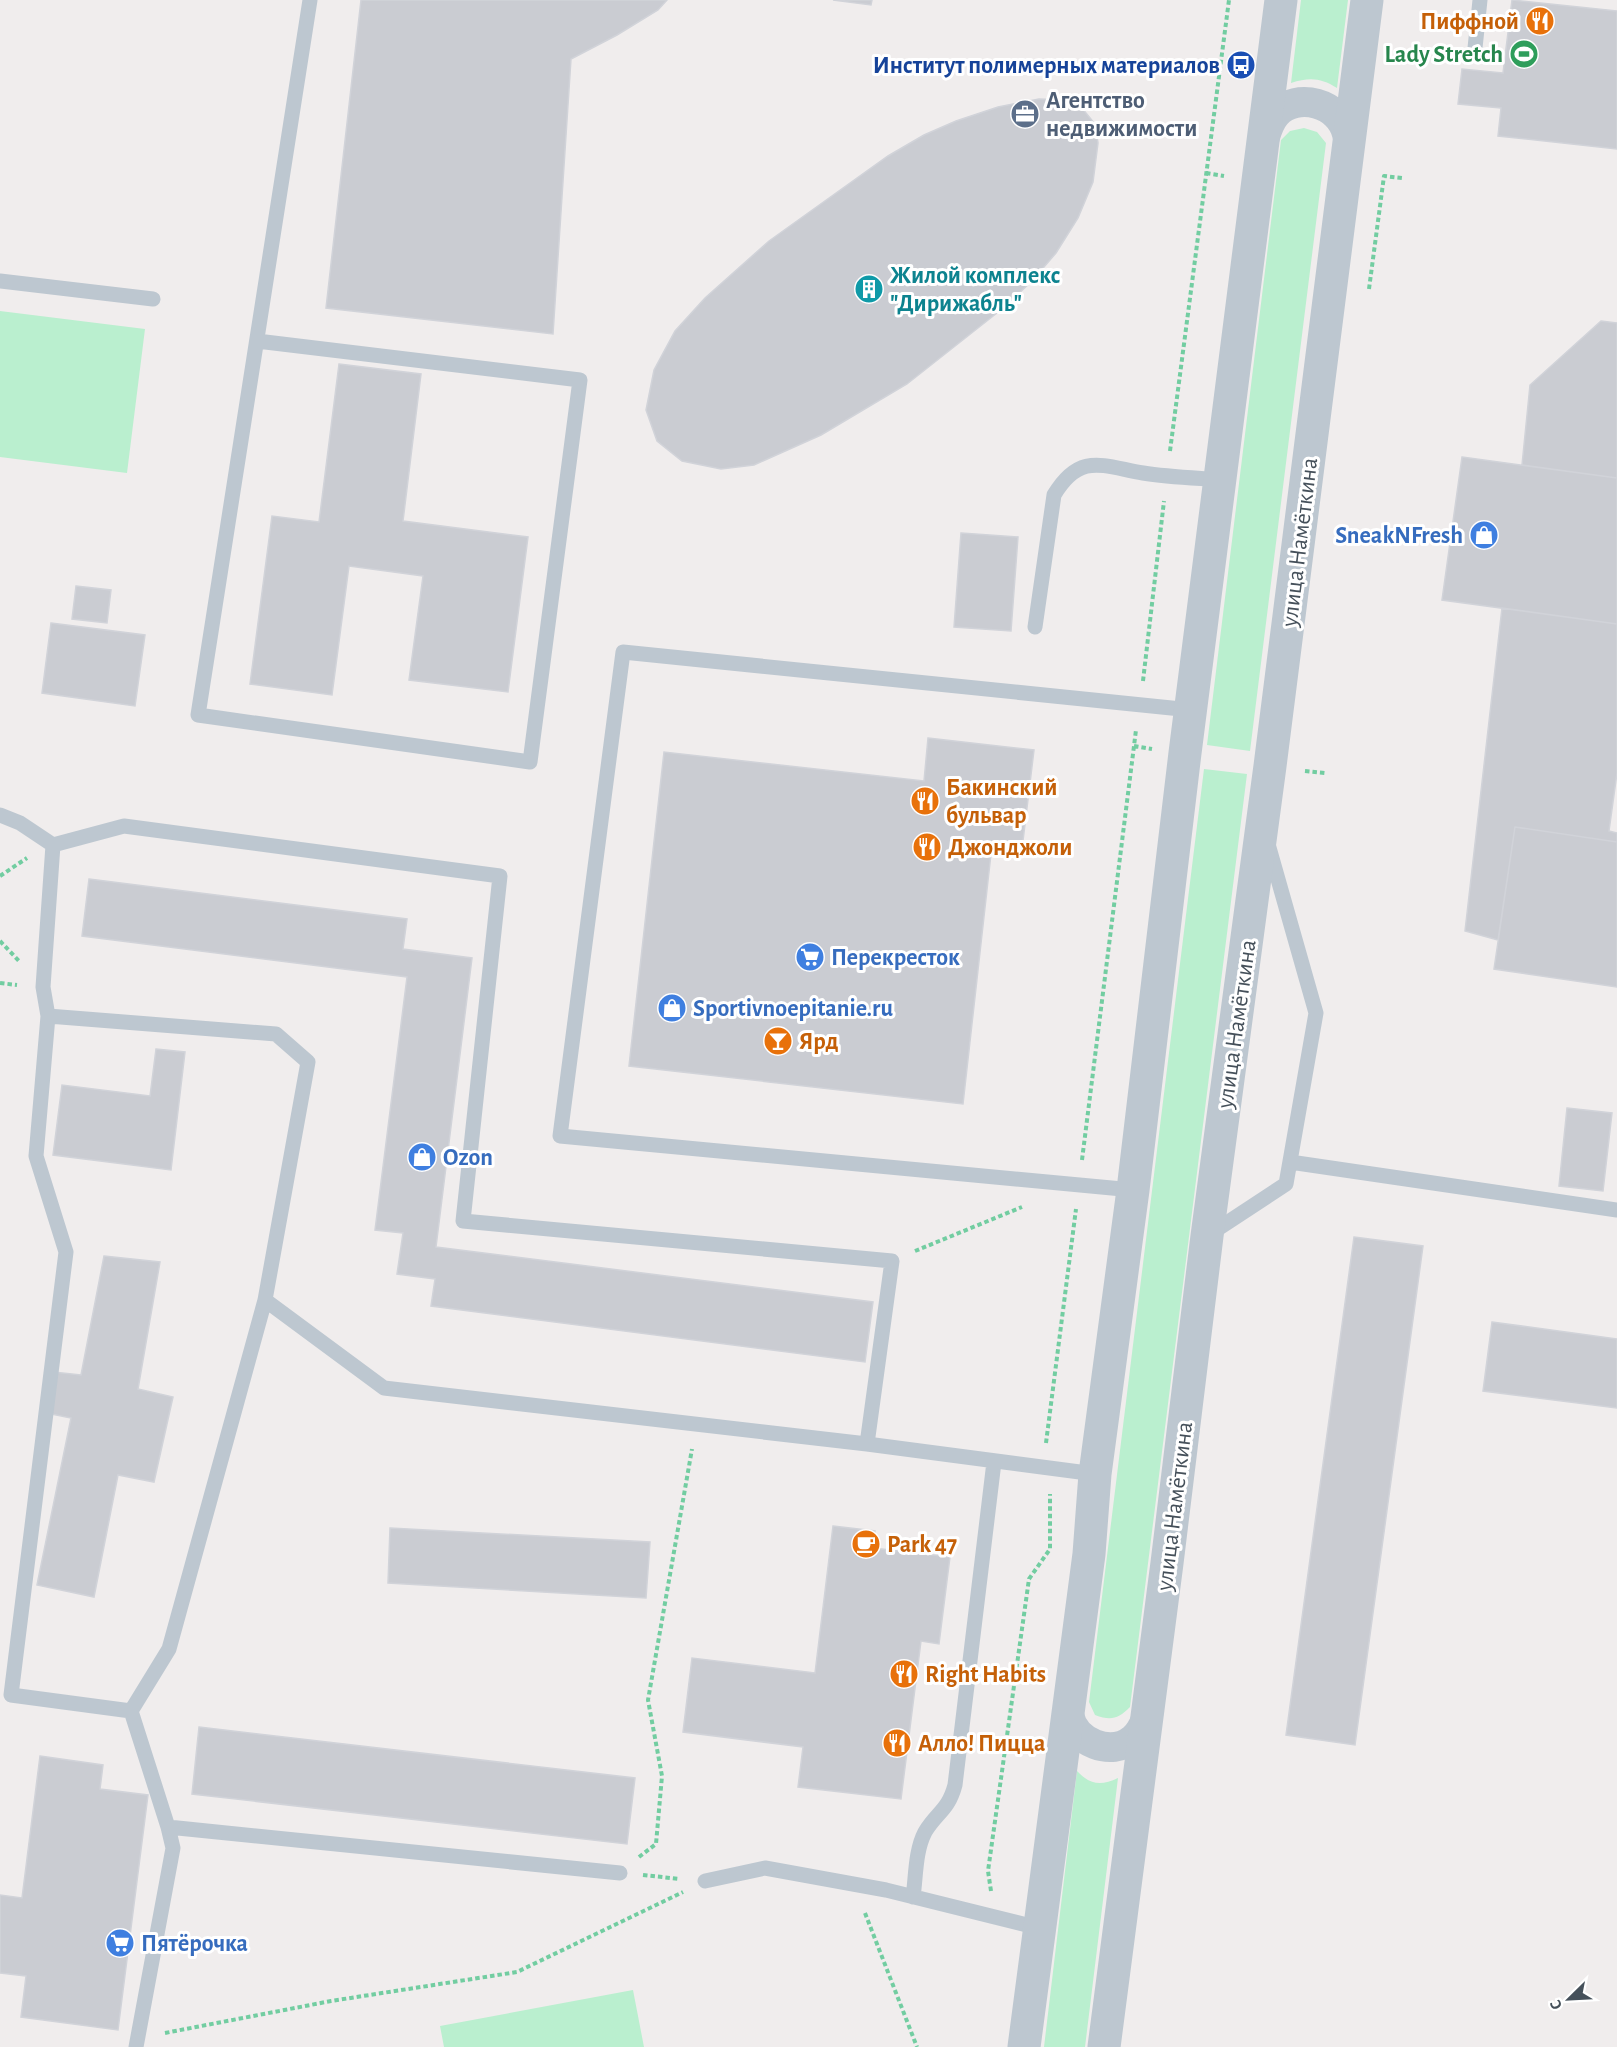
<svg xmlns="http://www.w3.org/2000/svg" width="1617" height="2047" font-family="'Alegreya Sans',sans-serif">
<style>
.green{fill:#baefcf}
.building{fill:#caccd2;stroke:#d1d3d9;stroke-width:1.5}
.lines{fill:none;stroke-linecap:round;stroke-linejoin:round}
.path{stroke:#72cda1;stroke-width:4;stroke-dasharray:4.5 3;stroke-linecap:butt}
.service{stroke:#bdc7d0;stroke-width:15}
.minor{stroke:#bdc7d0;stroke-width:30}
.tertiary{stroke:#bdc7d0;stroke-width:33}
.labels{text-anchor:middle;stroke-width:6;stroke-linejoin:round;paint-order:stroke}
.food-label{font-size:24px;font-weight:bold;fill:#c56008;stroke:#fff;text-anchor:start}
.leisure-label{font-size:24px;font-weight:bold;fill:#27864d;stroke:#fff;text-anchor:end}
.transit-label{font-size:24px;font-weight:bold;fill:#164399;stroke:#fff;text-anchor:end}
.service-label{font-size:24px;font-weight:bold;fill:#4e5e75;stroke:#fff;text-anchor:start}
.culture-label{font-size:24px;font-weight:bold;fill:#0d838f;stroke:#fff;text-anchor:start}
.shop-label{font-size:24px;font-weight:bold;fill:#366cbe;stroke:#fff;text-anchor:start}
.street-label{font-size:24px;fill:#45505a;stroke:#fff}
</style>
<rect width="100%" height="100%" fill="#f0eded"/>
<!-- green -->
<path class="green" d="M1301 0H1348L1337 88C1321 78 1310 77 1291 83Z
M1304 128 1317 132 1326 143 1250 751 1207 745 1281 140 1290 131Z
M0 311 145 329 127 473 0 457Z
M1204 769 1247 774 1130 1707C1118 1719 1111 1721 1095 1715L1089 1702Z
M1077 1771C1090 1785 1101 1786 1118 1778L1085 2047H1044Z
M633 1990 644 2047H444L440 2026Z"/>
<!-- building -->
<path class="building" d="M361 0H667L658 10 617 35 571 59 553 334 326 308Z
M833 0H872L871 5Z
M1512 0 1617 11V149L1498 136 1501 108 1458 104 1462 69 1503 73Z
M1039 99 1063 100 1082 108 1095 124 1098 143 1093 182 1078 218 1056 253 1032 281 1002 309 907 384 821 435 754 465 721 469 682 461 657 441 646 410 654 370 675 331 705 298 769 241 888 156 924 135 956 121 998 107Z
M1601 321 1617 323V478L1522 465 1530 385Z
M339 364 421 374 403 521 528 537 508 692 409 680 423 576 349 566 332 695 250 684 272 516 319 522Z
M1462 457 1617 478V624L1442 600Z
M961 533 1018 537 1011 631 954 627Z
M76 586 111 590 107 623 72 619Z
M1502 608 1617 624V773L1609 831 1617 833V842L1515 827 1498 940 1465 931Z
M51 623 145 635 135 706 42 693Z
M928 738 1034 750 1022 849 992 845 963 1104 629 1066 664 752 924 781Z
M1515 827 1617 842V987L1494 969Z
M89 879 407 919 403 949 472 958 436 1247 873 1302 865 1362 431 1306 435 1279 397 1274 403 1233 375 1230 407 977 82 936Z
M156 1049 185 1052 171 1170 53 1155 62 1085 150 1096Z
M1567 1108 1612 1113 1603 1191 1559 1186Z
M1354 1237 1423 1246 1355 1745 1286 1735Z
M104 1256 160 1262 138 1389 173 1397 154 1482 118 1475 94 1597 37 1585 71 1418 46 1413 54 1372 81 1375Z
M1492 1322 1617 1339V1408L1483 1391Z
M833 1526 875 1531 873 1548 950 1557 939 1644 921 1641 901 1799 798 1787 803 1747 683 1732 692 1658 815 1673Z
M390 1528 650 1542 646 1598 388 1583Z
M199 1727 635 1778 627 1844 192 1794Z
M40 1756 103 1765 100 1789 148 1795 118 2030 21 2017 26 1976 0 1973V1895L22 1898Z"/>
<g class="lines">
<!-- path -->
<path class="path" d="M1206 173 1224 176
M1369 289 1384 176 1402 178
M1170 451 1229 0
M1143 681 1164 501
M1134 746 1152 749
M1305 771 1325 773
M0 876 27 858
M0 941 19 961
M0 983 17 985
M1082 1160 1136 730
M915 1251 1022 1207
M1046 1443 1076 1209
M639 1857 656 1844 662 1776 648 1700 692 1449
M643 1875 680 1879
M991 1891 988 1871 1029 1579 1050 1549V1494
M865 1913 917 2047
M165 2033 331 2001 517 1972 683 1892"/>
<!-- service -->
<path class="service" d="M1475 48 1480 0
M0 281 153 299
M257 341 580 380 530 762 198 715 310 0
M1035 627 1054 495C1080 452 1102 466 1143 473 1168 477 1195 478 1221 480
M0 815 20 823 53 845 124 826 500 876 463 1221 892 1261 867 1444
M53 845 43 987 48 1016 36 1156 66 1252 11 1695 131 1711
M48 1016 276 1034 308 1062 265 1300 384 1388 867 1444 1095 1474
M1290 1162 1617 1210
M1133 1190 560 1136 623 652 1191 710
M1210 1234 1286 1184 1316 1013 1268 844
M168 1827 620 1873
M705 1881 765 1868 886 1890 1039 1928
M913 1897C916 1877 915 1851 925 1832 937 1812 948 1811 955 1785L994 1462
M136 2047 173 1848 168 1827 131 1711 169 1649 265 1300"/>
<!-- minor -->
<path class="minor" d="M1264 140C1267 130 1269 122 1276 114 1297 91 1340 103 1347 134 1349 138 1348 143 1348 148
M1069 1700C1069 1705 1068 1710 1069 1715 1075 1743 1111 1757 1133 1739 1141 1733 1144 1724 1148 1715"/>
<!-- tertiary -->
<path class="tertiary" d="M1024 2047 1089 1554 1095 1474 1133 1190 1185 753 1281 0
M1104 2047 1167 1563 1207 1236 1270 766 1367 0"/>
</g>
<!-- icons -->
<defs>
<g id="restaurant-disc" transform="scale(1.5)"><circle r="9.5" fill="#e8710a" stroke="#fff"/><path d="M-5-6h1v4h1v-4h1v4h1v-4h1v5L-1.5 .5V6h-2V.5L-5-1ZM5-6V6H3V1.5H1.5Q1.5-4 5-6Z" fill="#fff"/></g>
<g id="stadium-disc" transform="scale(1.5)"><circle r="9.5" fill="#2e9e5b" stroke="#fff"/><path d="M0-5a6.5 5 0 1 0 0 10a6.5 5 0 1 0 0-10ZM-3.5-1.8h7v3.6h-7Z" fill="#fff"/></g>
<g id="bus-disc" transform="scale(1.5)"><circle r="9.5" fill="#1a4fb4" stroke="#fff"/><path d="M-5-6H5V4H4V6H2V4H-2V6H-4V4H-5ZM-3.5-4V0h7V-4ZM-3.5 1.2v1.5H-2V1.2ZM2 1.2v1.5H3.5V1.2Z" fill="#fff"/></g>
<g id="office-disc" transform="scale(1.5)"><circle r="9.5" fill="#5c6f8a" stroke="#fff"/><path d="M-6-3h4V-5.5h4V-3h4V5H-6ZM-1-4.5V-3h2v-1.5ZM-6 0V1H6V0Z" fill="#fff"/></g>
<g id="building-disc" transform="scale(1.5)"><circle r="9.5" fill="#0f9aa8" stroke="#fff"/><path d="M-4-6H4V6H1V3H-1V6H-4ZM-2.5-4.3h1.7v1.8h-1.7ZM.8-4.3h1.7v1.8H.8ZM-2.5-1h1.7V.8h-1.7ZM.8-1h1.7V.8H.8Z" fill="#fff"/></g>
<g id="shop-disc" transform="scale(1.5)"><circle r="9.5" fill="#3f7fe0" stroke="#fff"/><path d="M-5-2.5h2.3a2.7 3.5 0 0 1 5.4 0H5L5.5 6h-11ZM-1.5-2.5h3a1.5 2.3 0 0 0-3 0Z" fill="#fff"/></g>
<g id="supermarket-disc" transform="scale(1.5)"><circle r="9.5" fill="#3f7fe0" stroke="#fff"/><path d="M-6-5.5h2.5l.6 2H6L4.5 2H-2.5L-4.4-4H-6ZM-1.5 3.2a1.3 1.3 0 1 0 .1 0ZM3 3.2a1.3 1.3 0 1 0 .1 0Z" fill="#fff"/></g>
<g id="bar-disc" transform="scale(1.5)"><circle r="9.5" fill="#e8710a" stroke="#fff"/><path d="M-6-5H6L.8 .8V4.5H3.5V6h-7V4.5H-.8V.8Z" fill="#fff"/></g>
<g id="cafe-disc" transform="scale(1.5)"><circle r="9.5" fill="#e8710a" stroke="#fff"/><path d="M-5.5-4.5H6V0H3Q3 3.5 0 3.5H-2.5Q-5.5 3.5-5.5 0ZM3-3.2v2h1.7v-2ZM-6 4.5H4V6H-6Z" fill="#fff"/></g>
</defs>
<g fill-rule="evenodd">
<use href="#restaurant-disc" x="1540" y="21"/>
<use href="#stadium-disc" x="1524" y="54"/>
<use href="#bus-disc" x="1241" y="65"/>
<use href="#office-disc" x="1025" y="114"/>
<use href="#building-disc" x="869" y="289"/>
<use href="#shop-disc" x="1484" y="535"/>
<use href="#restaurant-disc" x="925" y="801"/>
<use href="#restaurant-disc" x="927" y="847"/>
<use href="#supermarket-disc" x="810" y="957"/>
<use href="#shop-disc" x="672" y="1008"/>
<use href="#bar-disc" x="778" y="1041"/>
<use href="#shop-disc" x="422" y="1157"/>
<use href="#cafe-disc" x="866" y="1544"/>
<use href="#restaurant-disc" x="904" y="1674"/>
<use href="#restaurant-disc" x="897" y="1743"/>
<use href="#supermarket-disc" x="120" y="1943"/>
</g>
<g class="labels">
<!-- food labels -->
<g class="food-label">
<text x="1519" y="29" text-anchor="end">Пиффной</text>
<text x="946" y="795">Бакинский<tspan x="946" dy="28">бульвар</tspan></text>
<text x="948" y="855">Джонджоли</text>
<text x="799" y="1049">Ярд</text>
<text x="887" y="1552">Park 47</text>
<text x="925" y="1682">Right Habits</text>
<text x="918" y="1751">Алло! Пицца</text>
</g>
<!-- leisure labels -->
<g class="leisure-label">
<text x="1503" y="62">Lady Stretch</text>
</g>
<!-- transit labels -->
<g class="transit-label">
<text x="1220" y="73">Институт полимерных материалов</text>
</g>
<!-- service labels -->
<g class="service-label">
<text x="1046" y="108">Агентство<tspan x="1046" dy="28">недвижимости</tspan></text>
</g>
<!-- culture labels -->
<g class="culture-label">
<text x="890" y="283">Жилой комплекс<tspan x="890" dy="28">"Дирижабль"</tspan></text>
</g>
<!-- shop labels -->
<g class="shop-label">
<text x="1463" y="543" text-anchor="end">SneakNFresh</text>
<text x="831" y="965">Перекресток</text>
<text x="693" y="1016">Sportivnoepitanie.ru</text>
<text x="443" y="1165">Ozon</text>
<text x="141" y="1951">Пятёрочка</text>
</g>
<!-- street labels -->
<g class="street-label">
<text transform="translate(1299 542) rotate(-83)" y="8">улица Намёткина</text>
<text transform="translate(1236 1024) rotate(-82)" y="8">улица Намёткина</text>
<text transform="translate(1174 1506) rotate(-83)" y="8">улица Намёткина</text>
</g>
</g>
<!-- north arrow -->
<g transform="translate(1569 1999) rotate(246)" stroke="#ffffff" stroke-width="4.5" paint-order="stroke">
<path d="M0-4.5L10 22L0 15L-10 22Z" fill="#45505a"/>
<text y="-9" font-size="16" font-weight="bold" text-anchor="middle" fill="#45505a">С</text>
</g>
</svg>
